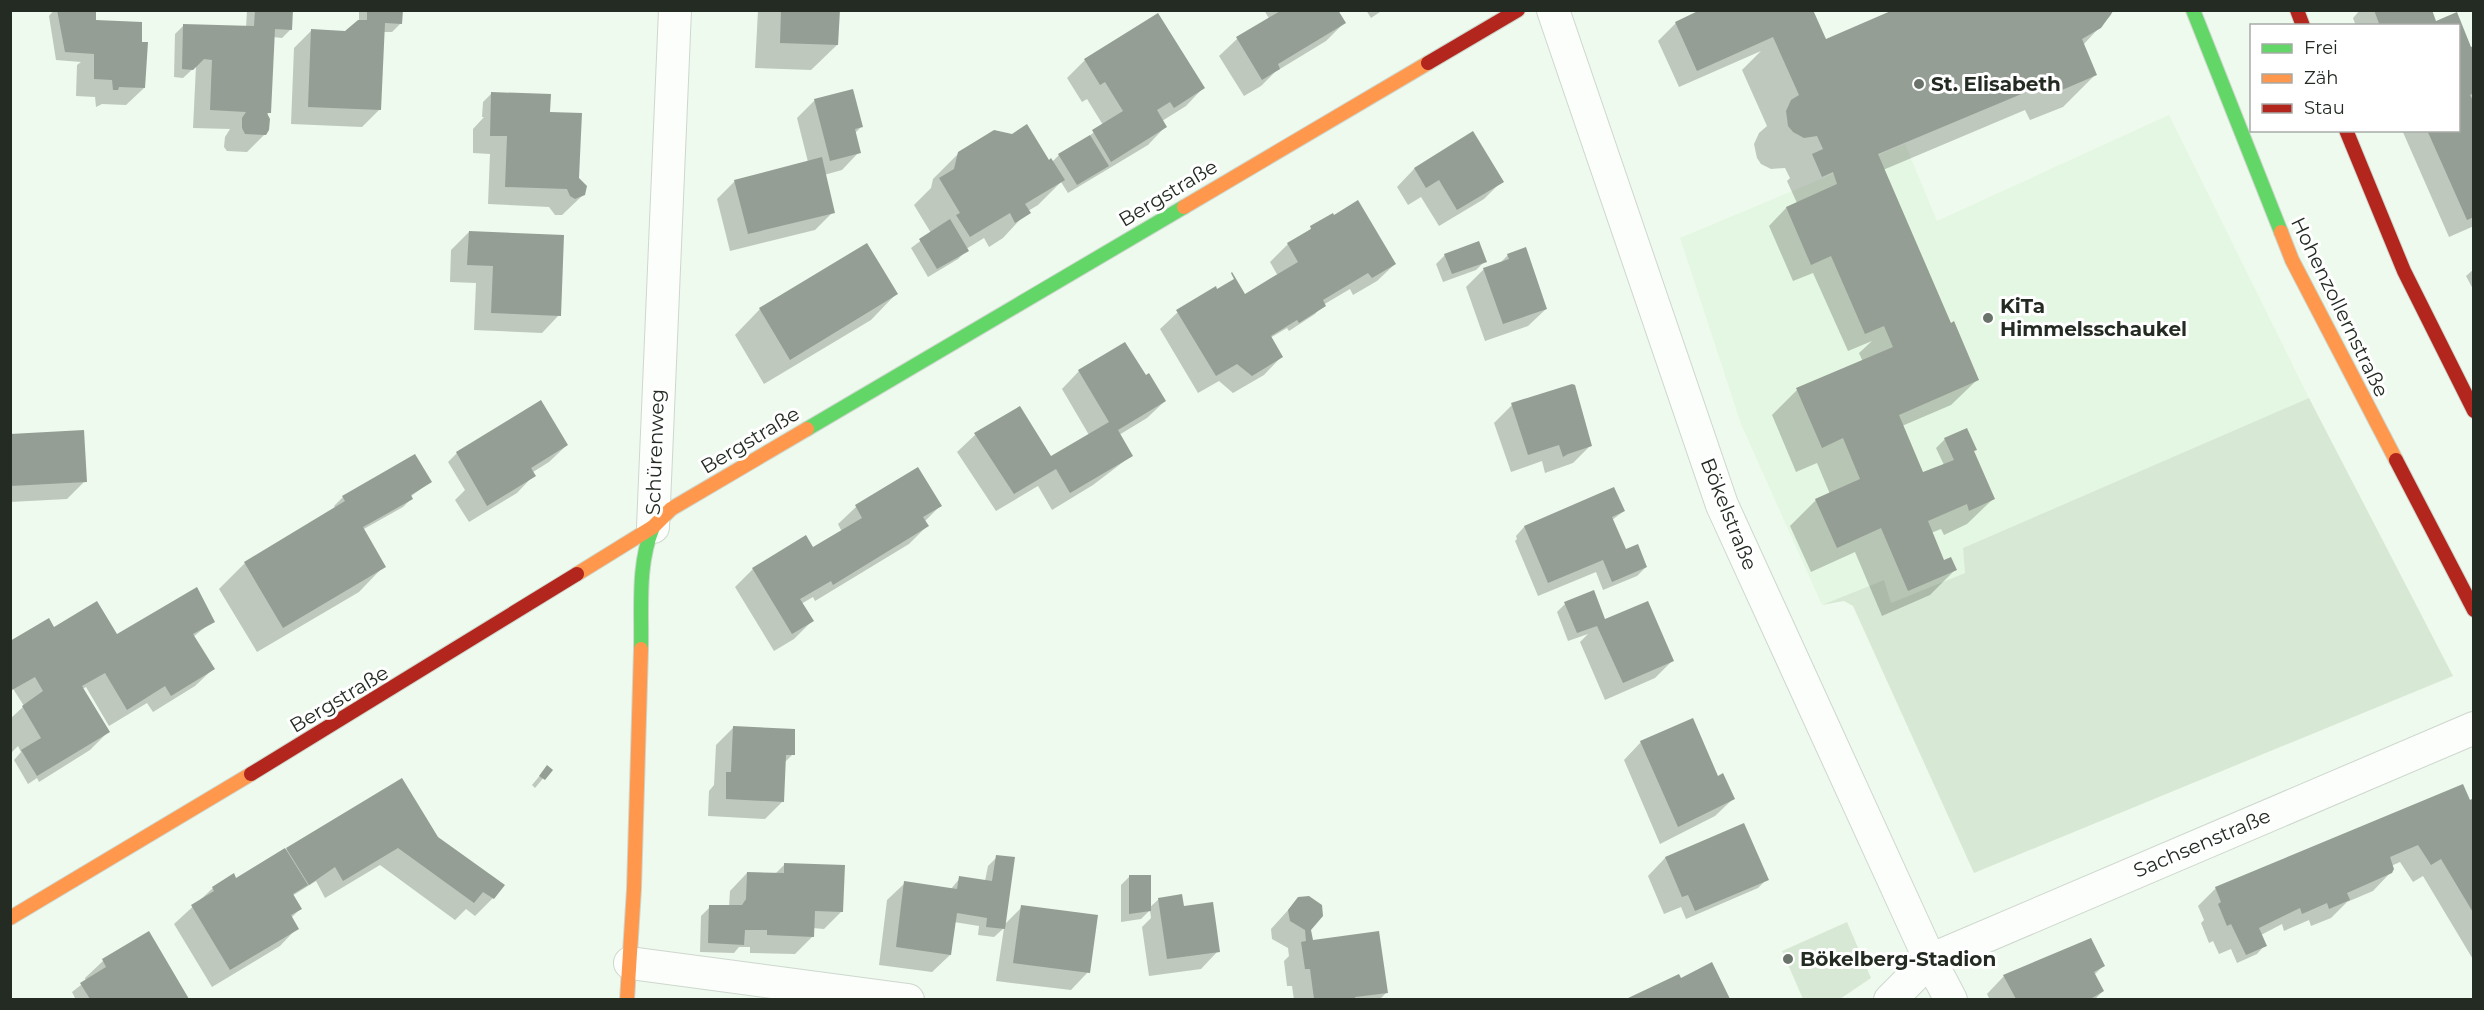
<svg xmlns="http://www.w3.org/2000/svg" width="2484" height="1010" font-family="Montserrat,sans-serif">
<style>
.built{fill:#e4f7e2}
.green{fill:#d7e9d5}
.shadow{fill:#0003}
.building{fill:#959e94}
.lines{fill:none;stroke-linecap:round;stroke-linejoin:round}
.street-casing{stroke:#ced7cd;stroke-width:34}
.fast-casing{stroke:#ced7cd;stroke-width:16}
.slow-casing{stroke:#ced7cd;stroke-width:16}
.jam-casing{stroke:#ced7cd;stroke-width:16}
.street{stroke:#fcfefc;stroke-width:32}
.fast{stroke:#63d668;stroke-width:14}
.slow{stroke:#ff974d;stroke-width:14}
.jam{stroke:#b3261e;stroke-width:14}
.poi-dot{fill:#6a736a;stroke:#fff;stroke-width:2}
.labels{text-anchor:middle;stroke-width:6;stroke-linejoin:round;paint-order:stroke}
.poi-label{font-size:20px;font-weight:bold;fill:#232b23;stroke:#fff;text-anchor:start}
.street-label{font-size:20px;fill:#232b23;stroke:#fff}
</style>
<rect width="100%" height="100%" fill="#eefaed"/>
<!-- built -->
<path class="built" d="M2169 115 2309 398 1963 548 1965 573 1891 603 1884 580 1822 605 1741 424 1680 238 1905 144 1937 221Z"/>
<!-- green -->
<path class="green" d="M2309 398 2453 676 1974 873 1853 606 1844 601 1822 605 1884 580 1891 603 1965 573 1963 548Z
M1847 922 1871 978 1840 999H1803L1782 951Z"/>
<!-- shadow -->
<path class="shadow" d="M54 10H94V21L144 88 126 105 102 104 96 107 95 97 76 96 77 65 81 62 56 60 49 16Z
M247 10H292L291 29 282 38 273 37 270 112 266 115 265 134 247 152 227 151 224 147 225 137 230 129 193 128 196 66 183 78 174 77 175 34 184 25 246 28Z
M359 10H401V23L392 32H383L379 110 362 127 291 124 294 48 312 30 345 32 359 21Z
M758 10H838L837 45 811 70 755 68Z
M1264 10H1336L1344 23 1326 41 1275 72 1261 86 1244 96 1219 56 1237 39 1270 20Z
M1366 10H1383L1371 18Z
M2112 10 2111 15 2083 45 2095 75 2063 107 2030 120 2025 110 1883 170 1950 325 1977 380 1951 405 1902 426 1923 474 1944 465 1936 448 1945 439 1973 452 1993 499 1967 524 1944 535 1941 529 1931 533 1944 562 1955 570 1930 595 1882 616 1855 552 1811 572 1790 526 1816 500 1830 494 1817 463 1796 472 1772 415 1797 390 1863 362 1859 353 1872 341 1848 351 1813 273 1793 281 1769 226 1786 208 1797 203 1787 181 1790 178 1785 168 1771 169 1761 164 1757 158 1754 144 1759 133 1767 126 1742 70 1761 51 1679 87 1658 41 1676 23 1825 41Z
M2360 10H2431L2430 25 2456 14 2471 49 2474 48V97L2470 99 2474 105V226L2449 237 2402 130H2458V26H2356L2353 18Z
M1085 60 1203 88 1186 106 1162 121 1165 127 1148 145 1068 193 1061 182 1038 205 1028 211 1003 238 989 247 984 238 966 249 967 250 958 259 928 277 911 248 931 233 914 205 931 188 933 179 959 153 1052 162 1059 155 1083 141 1103 125 1087 99 1082 102 1067 78Z
M492 93 549 113 583 195 562 215H555L549 207 488 204 490 154 473 153V129L484 117H482L483 102Z
M815 100 861 127 855 133 859 152 842 170 824 175 833 212 815 230 730 251 717 199 735 181 808 162 797 118Z
M1473 134 1502 181 1484 199 1439 226 1421 197 1408 205 1397 187 1414 169Z
M1332 215 1395 264 1377 281 1353 295 1350 289 1323 305 1315 314 1289 331 1287 328 1270 338 1281 357 1264 375 1233 393 1219 381 1198 393 1160 329 1178 312 1216 291 1245 296 1278 276 1270 262 1288 244Z
M469 232 559 315 542 333 474 330 476 283 450 282 451 250Z
M1445 255 1485 261 1476 270 1443 282 1436 264Z
M1508 255 1546 309 1528 326 1485 341 1466 287 1484 269 1499 264Z
M2474 269V291L2466 276Z
M896 294 871 320 764 384 735 335 760 309Z
M1079 371 1145 377 1165 401 1147 418 1119 435 1131 456 1093 485 1052 510 1038 486 996 511 957 452 975 435 1020 408 1050 458 1089 435 1062 389Z
M1512 405 1590 446 1573 463 1545 473 1542 461 1511 472 1494 423Z
M10 435 85 481 67 499 10 502Z
M567 445 549 462 533 472 534 475 517 493 469 522 455 500 465 490 448 462 457 453Z
M414 456 430 482 410 497 411 499 403 507 362 530 384 566 359 592 257 652 219 589 245 563 336 509 334 506 343 497Z
M918 469 940 506 924 522 927 526 909 544 815 601 813 597 801 604 812 621 794 639 774 651 735 587 753 569 805 537 813 550 842 532 838 524 856 507Z
M1614 489 1624 511 1612 520 1625 551 1646 567 1637 576 1603 590 1596 572 1538 596 1515 541 1517 539 1516 536 1524 527Z
M1565 604 1605 621 1673 660 1655 678 1605 700 1580 642 1588 634 1568 641 1557 612Z
M213 621 193 637 213 669 195 686 153 712 147 703 109 726 86 687 82 689 108 732 90 750 39 782 37 778 28 784 14 760 21 752 18 746 10 754V719L24 706 10 684 54 629 117 636Z
M734 727 793 754 784 763 783 801 765 819 708 816 709 791 714 785 716 745Z
M1641 742 1718 778 1733 799 1715 816 1660 844 1624 760Z
M547 767 550 770 535 788 532 785Z
M401 780 437 838 493 898 475 916 466 909 455 920 380 865 325 898 316 881 292 896 300 909 291 918 297 928 280 946 212 987 174 924 213 888 233 876 236 880Z
M2474 800V961L2423 876 2413 882 2400 862 2391 866V872L2373 891 2347 902 2331 918 2311 926 2309 920 2284 931 2282 924 2261 935 2265 945 2257 954 2237 963 2231 949 2219 954 2213 941 2209 943 2201 923 2204 920 2198 906 2216 888Z
M1744 825 1767 879 1758 888 1686 919 1681 907 1664 914 1648 876 1665 858Z
M997 857 1004 925 1022 907 1088 972 1071 990 996 981 1004 928 994 937 978 935 979 926 954 922 950 955 932 972 879 965 887 900 905 883 951 889 960 878 985 881 988 866Z
M785 864 842 911 824 929 813 928V936L795 954 750 953V947H739L734 953 700 952 701 916 710 907H729L730 891 747 873 775 874Z
M1130 876 1149 908 1159 899 1183 907 1218 951 1201 969 1149 976 1142 927 1151 918 1150 910 1141 919 1121 922V885Z
M1299 898 1311 942 1386 993 1379 1000H1294L1292 986H1287L1284 961 1289 956 1288 948 1272 939 1271 929Z
M148 933 186 1000H76L72 992 86 981 85 978 103 961Z
M1712 964 1729 1000H1630L1679 976 1681 980Z
M2103 966 2094 975 2103 991 2094 1000H1990L1987 994 2004 976Z"/>
<!-- building -->
<path class="building" d="M57 10H96V20L142 22V42H148L145 88 119 87 118 90H113L112 80 94 79V54L65 52Z
M255 10H293L292 30 275 29 271 113H267L270 119 269 130 266 135 245 134 242 128V118L246 112 210 110 212 60 204 59 193 70 182 69 183 24 254 26Z
M367 10H403L402 24 385 23 381 110 308 107 311 29 345 31 358 20H367Z
M781 10H840L838 45 780 43Z
M1282 10H1338L1346 23 1278 64 1280 69 1262 80 1236 37Z
M1700 10H1813L1826 39 1893 10H2114L2101 28 2082 39 2097 75 2062 90 2057 79 1878 154 1951 323 1954 321 1979 380 1899 415 1923 472 1954 460 1944 438 1967 428 1977 450 1974 451 1995 499 1969 511 1967 504 1928 521 1944 560 1951 557 1957 570 1908 591 1881 528 1837 548 1815 499 1860 479 1843 438 1822 448 1796 388 1893 347 1884 326 1865 334 1831 256 1811 265 1786 207 1837 184 1833 172 1822 177 1812 154 1823 149 1817 136 1804 138 1793 132 1788 126 1786 111 1791 100 1799 95 1773 37 1697 71 1675 22Z
M2374 10H2432L2436 21 2457 12 2471 47 2474 46V93L2470 95 2474 102V217L2467 220 2427 130H2458V26H2380Z
M1158 13 1205 88 1174 108 1170 102 1157 110 1167 127 1111 162 1092 130 1123 111 1105 82 1100 85 1084 59Z
M853 89 863 127 855 129 861 153 830 161 814 99Z
M491 92 551 94 550 112 582 113 579 178 587 186 585 195 575 199 570 196 567 189 505 187 507 136H490Z
M1027 124 1049 160 1051 158 1065 180 1025 204 1031 213 1015 223 1010 213 970 237 956 215 960 213 939 178 954 169 958 152 994 130 1012 134Z
M1473 131 1504 182 1457 210 1439 180 1426 188 1414 168Z
M1090 135 1109 166 1077 185 1058 154Z
M822 157 835 213 748 234 734 180Z
M1358 200 1396 264 1372 278 1368 273 1323 300 1326 306 1299 323 1297 320 1271 336 1283 357 1252 376 1237 364 1216 376 1176 310 1216 286 1217 289 1234 279 1231 273 1232 272 1245 294 1271 278 1298 262 1287 243 1311 229 1310 226 1333 213 1334 215Z
M950 219 969 251 937 269 919 239Z
M469 231 564 235 561 316 491 313 493 266 467 265Z
M1479 241 1487 262 1452 274 1444 254Z
M867 243 898 294 790 360 759 308Z
M1526 247 1547 309 1503 324 1483 268 1509 259 1507 254Z
M1125 342 1146 375 1149 373 1166 401 1118 430 1133 456 1070 493 1056 469 1014 494 974 433 1020 406 1051 456 1109 422 1078 370Z
M1572 384 1575 385 1592 446 1568 454 1563 457 1559 445 1528 455 1511 403Z
M541 400 568 445 531 468 536 476 487 506 456 452Z
M84 430 87 482 10 486V434Z
M415 454 432 482 411 495 413 499 363 527 386 567 283 628 244 562 345 501 342 496Z
M918 467 942 506 923 517 929 526 833 585 831 581 800 599 814 621 792 634 752 568 806 535 813 547 862 518 855 505Z
M1614 487 1625 511 1612 517 1626 549 1638 544 1647 567 1612 582 1603 560 1548 583 1524 526Z
M197 587 215 622 193 634 215 669 171 696 165 686 127 710 105 673 82 686 110 732 37 776 21 750 41 738 22 706 43 691 35 677 12 690 10 687V641L49 618 54 627 97 601 117 634Z
M1594 590 1605 619 1648 601 1674 661 1623 683 1597 626 1577 633 1564 602Z
M1693 718 1718 776 1723 773 1735 799 1678 827 1640 741Z
M733 726 795 729V755H786L784 802 726 799V772H731Z
M547 765 553 770 545 780 539 776Z
M402 778 438 837 505 885 494 899 483 892 474 903 398 848 343 881 335 867 309 885 286 848Z
M2463 784 2470 800 2474 798V914L2441 859 2431 865 2418 845 2390 857 2394 869 2392 873 2347 893 2350 900 2329 909 2327 903 2302 914 2300 908 2259 928 2267 946 2246 955 2231 924 2227 926 2218 904 2221 902 2215 887Z
M1744 823 1769 880 1695 911 1688 895 1682 897 1665 857Z
M285 848 308 885 293 894 302 909 291 915 299 929 230 970 191 905 214 891 212 887 234 873 236 878Z
M996 855 1015 857 1005 929 986 927 987 918 957 913 951 955 896 947 904 881 957 889 959 876 992 881Z
M784 863 845 865 843 912 815 911 814 937 767 935V930H745L744 945 708 943 709 905H742L746 899 747 872 784 873Z
M1129 875H1151V911L1129 914Z
M1182 894 1184 906 1213 902 1220 952 1167 959 1158 898Z
M1309 896 1322 905 1323 916 1311 930 1313 940 1379 931 1388 993 1355 997V999H1314L1310 969H1305L1301 942 1306 941 1305 930 1290 921 1288 910 1298 897Z
M1021 905 1098 915 1090 973 1013 963Z
M149 931 189 999H90L80 983 106 967 102 959Z
M2091 938 2105 966 2094 972 2104 991 2092 998 2093 999H2016L2003 975Z
M1712 962 1730 999H1626L1679 974 1681 978Z"/>
<g class="lines">
<!-- street casing -->
<g class="street-casing">
<path id="street" d="M1553 10 1722 505 1930 960 1951 1000
M653 527 675 10
M630 963 908 1000
M1890 1000 1930 960 2474 728"/>
</g>
<!-- fast casing -->
<g class="fast-casing">
<path id="fast" d="M2193 10 2281 232
M807 429 1184 207
M641 649C642 608 637 565 653 527"/>
</g>
<!-- slow casing -->
<g class="slow-casing">
<path id="slow" d="M1184 207 1428 63
M2281 232 2292 260 2396 460
M577 574 653 527 671 509 807 429
M10 918 251 774
M627 1000 634 889 641 649"/>
</g>
<!-- jam casing -->
<g class="jam-casing">
<path id="jam" d="M2297 10 2303 26
M1428 63 1518 10
M2346 130 2404 271 2474 411
M2396 460 2474 610
M251 774 577 574"/>
</g>
<!-- street -->
<use href="#street" class="street"/>
<!-- fast -->
<use href="#fast" class="fast"/>
<!-- slow -->
<use href="#slow" class="slow"/>
<!-- jam -->
<use href="#jam" class="jam"/>
</g>
<!-- markers -->
<g class="poi-dot">
<circle cx="1919" cy="84" r="6"/>
<circle cx="1988" cy="318" r="6"/>
<circle cx="1788" cy="959" r="6"/>
</g>
<g class="labels">
<!-- poi labels -->
<g class="poi-label">
<text x="1931" y="91">St. Elisabeth</text>
<text x="2000" y="313">KiTa<tspan x="2000" dy="23">Himmelsschaukel</tspan></text>
<text x="1800" y="966">Bökelberg-Stadion</text>
</g>
<!-- street labels -->
<g class="street-label">
<text transform="translate(1168 193) rotate(-31)" y="7">Bergstraße</text>
<text transform="translate(2340 307) rotate(64)" y="7">Hohenzollernstraße</text>
<text transform="translate(750 440) rotate(-31)" y="7">Bergstraße</text>
<text transform="translate(655 452) rotate(-88)" y="7">Schürenweg</text>
<text transform="translate(1729 514) rotate(68)" y="7">Bökelstraße</text>
<text transform="translate(339 699) rotate(-31)" y="7">Bergstraße</text>
<text transform="translate(2202 843) rotate(-23)" y="7">Sachsenstraße</text>
</g>
</g>
<!-- border -->
<rect width="2484" height="1010" fill="none" stroke="#232b23" stroke-width="24"/>
<!-- legend -->
<rect x="2250" y="24" width="210" height="108" fill="#ffffff" stroke="#a7aaa7" stroke-width="1.5"/>
<rect x="2262" y="44" width="30" height="9" fill="#63d668" stroke="#a7aaa7" stroke-width="1.5"/>
<text x="2304" y="54" font-size="18" fill="#232b23">Frei</text>
<rect x="2262" y="74" width="30" height="9" fill="#ff974d" stroke="#a7aaa7" stroke-width="1.5"/>
<text x="2304" y="84" font-size="18" fill="#232b23">Zäh</text>
<rect x="2262" y="104" width="30" height="9" fill="#b3261e" stroke="#a7aaa7" stroke-width="1.5"/>
<text x="2304" y="114" font-size="18" fill="#232b23">Stau</text>
</svg>
